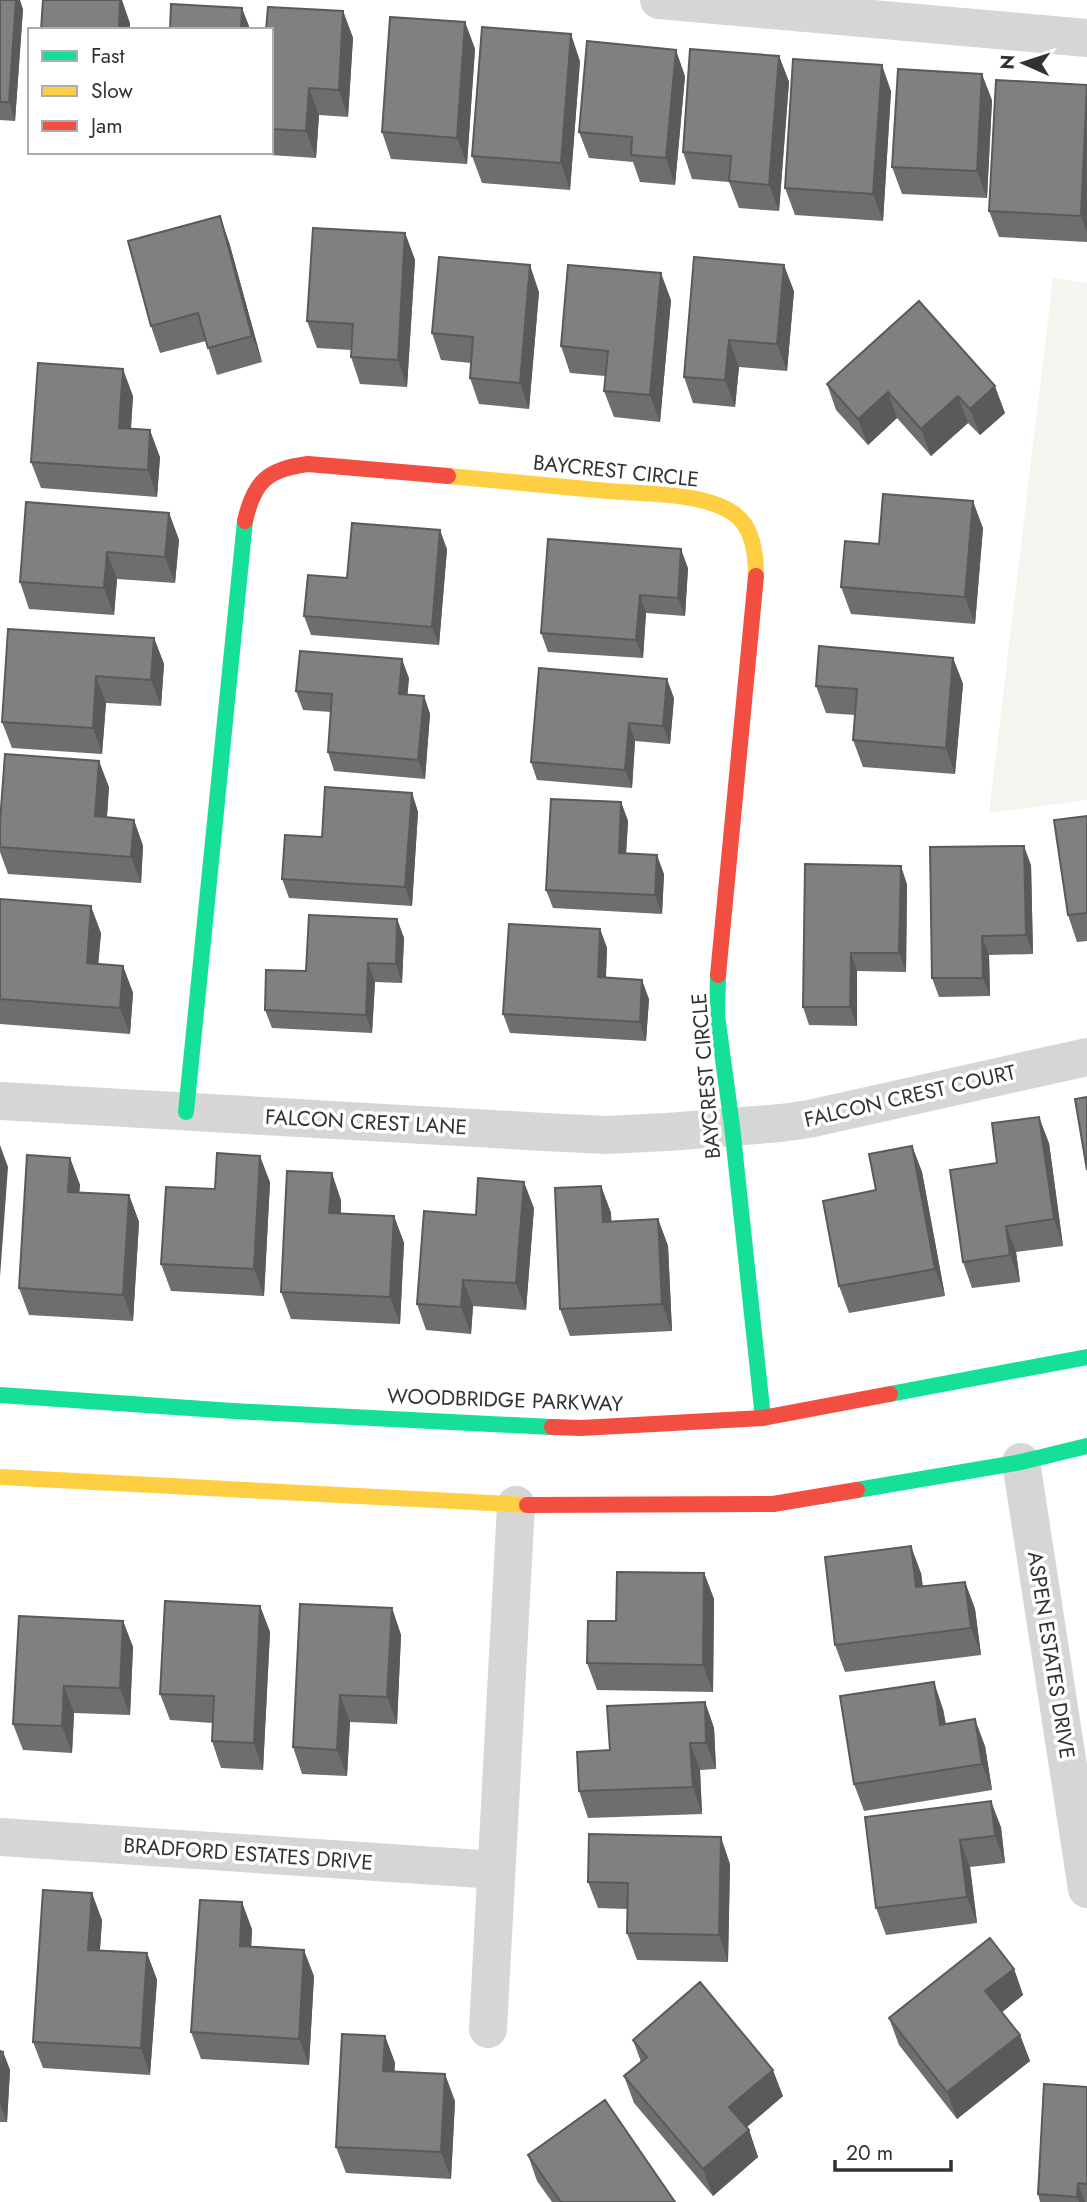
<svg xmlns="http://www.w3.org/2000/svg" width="1087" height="2202" font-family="Jost,sans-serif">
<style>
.green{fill:#f3f6ee}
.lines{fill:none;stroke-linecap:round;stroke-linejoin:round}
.street{stroke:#d6d6d6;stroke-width:38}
.fast{stroke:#16e098;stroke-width:16}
.slow{stroke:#ffcf43;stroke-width:16}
.jam{stroke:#f24e42;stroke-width:16}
.wall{fill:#6e6e6e}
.shaded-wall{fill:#5a5a5a}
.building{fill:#808080;stroke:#5a5a5a;stroke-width:2}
.labels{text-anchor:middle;stroke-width:7;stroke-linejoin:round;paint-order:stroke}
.street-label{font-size:21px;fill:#323232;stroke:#fff}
</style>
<rect width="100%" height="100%" fill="#fff"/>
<!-- green -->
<path class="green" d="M1053 278 1087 283V800L989 813Z"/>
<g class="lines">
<!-- street -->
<path class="street" d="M659 0 1087 38
M0 1101 545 1132 606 1135 667 1132 781 1123 809 1119 1087 1057
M1021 1462 1087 1889
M0 1837 496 1870
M488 2029 516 1505"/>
<!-- fast -->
<path class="fast" d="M718 975 717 1015 732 1126 763 1418
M186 1112 245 521
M890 1394 1087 1357
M0 1395 233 1411 552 1427
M857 1490 1021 1462 1087 1446"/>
<!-- slow -->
<path class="slow" d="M448 476C501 481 554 486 608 491 645 494 701 492 733 513 753 526 756 553 756 576
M0 1477 527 1505"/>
<!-- jam -->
<path class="jam" d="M245 521C254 481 268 469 308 464L448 476
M718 975 756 576
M552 1427 581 1428 763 1418 890 1394
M527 1505 773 1504 857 1490"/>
</g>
<!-- wall -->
<path class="wall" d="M0 0 23 9 15 121 0 120Z
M343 11 353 38 348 117 319 115 316 158 270 155 269 152H271V30Z
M465 22 475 49 467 164 391 159 382 132Z
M779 56 789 82 779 211 739 208 729 182 692 179 683 152Z
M580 61 570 190 482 183 472 156Z
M685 76 675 185 640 182 633 162 589 158 579 132Z
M1087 85V242L999 237 989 211Z
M891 91 883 221 795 215 785 188Z
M992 100 987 198 902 194 892 167Z
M405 233 415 260 407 387 360 384 351 357V350L317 348 307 321Z
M229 242 262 362 217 375 206 341 160 353 151 326Z
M694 257 794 291 787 371 739 367 735 407 693 403 684 377Z
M539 292 529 409 479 404 470 378 471 363 441 360 432 333Z
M671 300 660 422 614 417 604 391 605 376 570 373 561 346Z
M919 301 1005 413 980 435 968 423 931 456 897 418 868 445 836 410 827 384Z
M133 396 131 429 160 457 157 497 41 488 31 462Z
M169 513 179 540 175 583 117 579 114 615 29 609 20 582Z
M983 528 975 624 851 614 841 587 879 544Z
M447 549 439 645 311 635 304 616 347 578Z
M688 568 685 616 646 613 643 658 548 652 541 633Z
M154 638 164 664 161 706 106 703 102 754 12 748 2 722Z
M953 658 963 684 955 774 863 767 853 740 855 715 826 713 816 686Z
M409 678 407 695 424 696 430 714 425 779 334 771 328 752 331 712 303 710 296 691Z
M674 698 670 744 635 741 632 788 537 780 531 762Z
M109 787 107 817 134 820 143 846 141 883 8 874 0 852V822Z
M412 793 418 812 412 906 289 898 282 879Z
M621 802 628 821 626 853 664 874 662 914 553 908 546 890Z
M1087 816V941L1077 942 1068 915Z
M1031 865 1033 954 989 955 990 996 939 997 932 978Z
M907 884 906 972 857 971V1026L809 1025 803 1007Z
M0 899 101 933 98 964 123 966 133 993 130 1034 0 1024Z
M397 919 404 938 402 983 375 982 372 1033 272 1028 265 1010 306 971Z
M600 929 607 948 606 978 649 999 646 1041 510 1033 503 1014Z
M1049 1143 1063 1246 1016 1252 1020 1282 972 1288 963 1262 997 1163Z
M912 1146 922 1172 945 1296 849 1313 839 1286 876 1190Z
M70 1158 80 1185 79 1192 129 1195 139 1222 133 1321 29 1315 19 1288Z
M270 1182 264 1296 171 1291 161 1264 215 1189Z
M601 1186 611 1213V1222L658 1219 668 1246 672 1331 570 1336 560 1309Z
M341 1200V1214L394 1216 404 1243 400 1324 291 1319 281 1292Z
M534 1208 526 1310 473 1306 471 1334 426 1330 417 1304 476 1215Z
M704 1573 714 1599 713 1692 597 1690 587 1663Z
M921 1573 923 1587 965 1582 975 1609 981 1655 845 1672 835 1645Z
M260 1606 270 1632 263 1770 221 1768 212 1741 213 1723 170 1720 160 1694Z
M392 1608 401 1635 397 1724 350 1722 347 1776 302 1774 293 1747Z
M123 1621 133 1647 130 1715 74 1713 72 1753 23 1750 13 1724Z
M705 1702 714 1728 716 1769 700 1770 702 1814 588 1818 579 1791 610 1750Z
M943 1709 946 1724 985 1746 992 1790 864 1811 854 1784Z
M865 1817 1001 1827 1005 1863 970 1867 977 1923 886 1935 876 1908Z
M730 1864 728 1962 637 1960 627 1933V1909L598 1908 588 1882Z
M102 1920 100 1950 147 1953 157 1980 150 2075 43 2068 33 2042Z
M252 1929 251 1947 314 1976 309 2065 201 2059 191 2032Z
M1014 1969 1023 1995 1002 2012 1020 2035 1030 2061 957 2119 899 2045 889 2018Z
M385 2036 395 2063 394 2072 455 2101 451 2179 346 2173 336 2147Z
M633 2040 783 2096 746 2127 749 2130 758 2157 713 2196 634 2103 624 2076 641 2062Z
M0 2051 3 2052 10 2070 7 2122H0Z
M1087 2087V2202H1040L1038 2194Z
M528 2155 675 2202H552L537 2181Z"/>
<!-- shaded-wall -->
<path class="shaded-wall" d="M16 0H20L23 9 15 121 9 102Z
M120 0H122L130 23V30H119Z
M242 8 249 26V30H241Z
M343 11 353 38 348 117 339 90Z
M465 22 475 49 467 164 457 138Z
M571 34 580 61 570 190 561 163Z
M676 50 685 76 675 185 666 158Z
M779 56 789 82 779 211 769 185Z
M882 65 891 91 883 221 873 194Z
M982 74 992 100 987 198 977 171Z
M309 88 319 115 316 158 306 131Z
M1087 95V233L1081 216Z
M220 216 229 242 262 362 252 336Z
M405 233 415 260 407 387 398 360Z
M530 265 539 292 529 409 520 383Z
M784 265 794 291 787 371 777 344Z
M661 273 671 300 660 422 650 395Z
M729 340 739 367 735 407 725 380Z
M123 369 133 396 129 454 119 428Z
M995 386 1005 413 980 435 970 409Z
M888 392 897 418 868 445 858 419Z
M958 396 968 423 931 456 921 429Z
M150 430 160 457 157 497 148 470Z
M973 501 983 528 975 624 965 597Z
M169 513 179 540 175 583 165 557Z
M440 530 447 549 439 645 432 627Z
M681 549 688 568 685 616 678 598Z
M107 552 117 579 114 615 104 588Z
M640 595 646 613 643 658 636 640Z
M154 638 164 664 161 706 151 680Z
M953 658 963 684 955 774 946 748Z
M402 659 409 678 406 713 399 694Z
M96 676 106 703 102 754 93 728Z
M667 679 674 698 670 744 663 726Z
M424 696 430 714 425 779 418 760Z
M629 723 635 741 632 788 625 770Z
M99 761 109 787 105 843 95 816Z
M412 793 418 812 412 906 405 887Z
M621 802 628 821 625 872 619 853Z
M134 820 143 846 141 883 131 857Z
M1024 846 1031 865 1033 954 1026 935Z
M657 855 664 874 662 914 655 895Z
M901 866 907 884 906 972 899 953Z
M91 906 101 933 96 990 87 963Z
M397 919 404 938 402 983 396 964Z
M600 929 607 948 605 996 598 977Z
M982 936 989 955 990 996 983 978Z
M851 953 857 971V1026L850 1007Z
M368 963 375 982 372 1033 366 1015Z
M123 966 133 993 130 1034 120 1008Z
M642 980 649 999 646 1041 640 1022Z
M1039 1117 1049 1143 1063 1246 1054 1219Z
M0 1145 8 1167 0 1277Z
M912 1146 922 1172 945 1296 935 1269Z
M260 1156 270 1182 264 1296 254 1269Z
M70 1158 80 1185 77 1218 68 1192Z
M332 1173 341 1200 339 1240 329 1213Z
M524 1182 534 1208 526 1310 516 1283Z
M601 1186 611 1213 613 1249 603 1222Z
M129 1195 139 1222 133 1321 123 1295Z
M394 1216 404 1243 400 1324 390 1297Z
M658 1219 668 1246 672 1331 662 1304Z
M1006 1226 1016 1252 1020 1282 1010 1255Z
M463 1280 473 1306 471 1334 461 1307Z
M911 1546 921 1573 926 1614 916 1587Z
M704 1573 714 1599 713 1692 703 1665Z
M965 1582 975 1609 981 1655 971 1628Z
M260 1606 270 1632 263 1770 254 1743Z
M392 1608 401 1635 397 1724 387 1697Z
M123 1621 133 1647 130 1715 120 1688Z
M934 1682 943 1709 950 1751 940 1725Z
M64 1686 74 1713 72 1753 62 1726Z
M340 1695 350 1722 347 1776 337 1750Z
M705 1702 714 1728 716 1769 706 1743Z
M975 1719 985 1746 992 1790 982 1764Z
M690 1743 700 1770 702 1814 693 1787Z
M991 1801 1001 1827 1005 1863 995 1836Z
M721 1837 730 1864 728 1962 719 1935Z
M960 1840 970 1867 977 1923 967 1897Z
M92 1893 102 1920 98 1976 88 1950Z
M242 1902 252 1929 250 1972 240 1946Z
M304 1950 314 1976 309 2065 299 2039Z
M147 1953 157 1980 150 2075 141 2048Z
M1014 1969 1023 1995 995 2018 985 1991Z
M1020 2035 1030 2061 957 2119 947 2092Z
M385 2036 395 2063 393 2098 383 2071Z
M3 2052 10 2070 7 2122 0 2104Z
M773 2070 783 2096 739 2134 729 2107Z
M445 2074 455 2101 451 2179 441 2152Z
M749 2130 758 2157 713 2196 703 2169Z
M1078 2183 1085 2202H1079L1077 2197Z"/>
<!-- building -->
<path class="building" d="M0 0H16L9 102H0Z
M43 0H120L119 30H41Z
M171 4 242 8 241 30H170Z
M268 7 343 11 339 90 309 88 306 131 271 129V30H266Z
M390 17 465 22 457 138 382 132Z
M482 27 571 34 561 163 472 156Z
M587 41 676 50 666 158 631 155 632 137 579 132Z
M690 49 779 56 769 185 729 181 731 156 683 152Z
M793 59 882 65 873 194 785 188Z
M898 69 982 74 977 171 892 167Z
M996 80 1087 85 1081 216 989 211Z
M220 216 252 336 208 348 198 313 151 326 128 241Z
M313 228 405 233 398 360 351 357 353 324 307 321Z
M439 257 530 265 520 383 470 378 473 337 432 333Z
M694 257 784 265 777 344 729 340 725 380 684 377Z
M568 265 661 273 650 395 604 391 608 351 561 346Z
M919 301 995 386 970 409 958 396 921 429 888 392 858 419 827 384Z
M38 363 123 369 119 428 150 430 148 470 31 462Z
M883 494 973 501 965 597 841 587 845 541 879 544Z
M26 502 169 513 165 557 107 552 104 588 20 582Z
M352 523 440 530 432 627 304 616 308 575 347 578Z
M548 539 681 549 678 598 640 595 636 640 541 633Z
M8 629 154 638 151 680 96 676 93 728 2 722Z
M819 646 953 658 946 748 853 740 857 689 816 686Z
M300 651 402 659 399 694 424 696 418 760 328 752 332 694 296 691Z
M539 668 667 679 663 726 629 723 625 770 531 762Z
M5 754 99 761 95 816 134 820 131 857 0 847V822Z
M325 787 412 793 405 887 282 879 285 835 322 837Z
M551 799 621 802 619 853 657 855 655 895 546 890Z
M1087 816V913L1068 915 1054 820Z
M1024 846 1026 935 982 936 983 978H932L930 847Z
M805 864 901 866 899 953H851L850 1007H803Z
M0 899 91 906 87 963 123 966 120 1008 0 999Z
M309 915 397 919 396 964 368 963 366 1015 265 1010 266 970 306 971Z
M509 924 600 929 598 977 642 980 640 1022 503 1014Z
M1087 1097V1170L1075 1099Z
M1039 1117 1054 1219 1006 1226 1010 1255 963 1262 950 1170 997 1163 992 1123Z
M912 1146 935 1269 839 1286 823 1201 876 1190 869 1154Z
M217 1153 260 1156 254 1269 161 1264 166 1187 215 1189Z
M27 1155 70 1158 68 1192 129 1195 123 1295 19 1288Z
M287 1171 332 1173 329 1213 394 1216 390 1297 281 1292Z
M478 1178 524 1182 516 1283 463 1280 461 1307 417 1304 424 1211 476 1215Z
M601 1186 603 1222 658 1219 662 1304 560 1309 555 1188Z
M911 1546 916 1587 965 1582 971 1628 835 1645 825 1557Z
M617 1572 704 1573 703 1665 587 1663 588 1621H616Z
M165 1601 260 1606 254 1743 212 1741 214 1696 160 1694Z
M300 1604 392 1608 387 1697 340 1695 337 1750 293 1747Z
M19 1616 123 1621 120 1688 64 1686 62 1726 13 1724Z
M934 1682 940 1725 975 1719 982 1764 854 1784 840 1696Z
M705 1702 706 1743H690L693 1787 579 1791 577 1752 610 1750 607 1706Z
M991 1801 995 1836 960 1840 967 1897 876 1908 865 1817Z
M589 1834 721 1837 719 1935 627 1933 628 1883 588 1882Z
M43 1890 92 1893 88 1950 147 1953 141 2048 33 2042Z
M200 1900 242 1902 240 1946 304 1950 299 2039 191 2032Z
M990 1938 1014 1969 985 1991 1020 2035 947 2092 889 2018Z
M700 1982 773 2070 729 2107 749 2130 703 2169 624 2076 647 2057 633 2040Z
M342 2034 385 2036 383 2071 445 2074 441 2152 336 2147Z
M0 2051 3 2052 0 2104Z
M1044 2084 1087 2087V2184L1078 2183 1077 2197 1038 2194Z
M605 2100 675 2202H561L528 2155Z"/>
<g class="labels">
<!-- street labels -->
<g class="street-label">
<text transform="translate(616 471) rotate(6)" y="7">BAYCREST CIRCLE</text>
<text transform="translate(706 1076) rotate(-95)" y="7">BAYCREST CIRCLE</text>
<text transform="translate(910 1096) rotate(-13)" y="7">FALCON CREST COURT</text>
<text transform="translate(366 1122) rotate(3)" y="7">FALCON CREST LANE</text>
<text transform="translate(505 1400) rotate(2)" y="7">WOODBRIDGE PARKWAY</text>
<text transform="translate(1051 1655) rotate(81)" y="7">ASPEN ESTATES DRIVE</text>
<text transform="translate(248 1854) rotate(4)" y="7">BRADFORD ESTATES DRIVE</text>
</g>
</g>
<!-- legend -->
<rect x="28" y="28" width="245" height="126" fill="#ffffff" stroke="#adadad" stroke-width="2"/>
<rect x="42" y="51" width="35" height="10" fill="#16e098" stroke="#adadad" stroke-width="2"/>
<text x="91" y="63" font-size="21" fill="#323232">Fast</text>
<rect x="42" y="86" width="35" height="10" fill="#ffcf43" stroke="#adadad" stroke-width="2"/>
<text x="91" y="98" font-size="21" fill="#323232">Slow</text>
<rect x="42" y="121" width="35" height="10" fill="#f24e42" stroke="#adadad" stroke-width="2"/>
<text x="91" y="133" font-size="21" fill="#323232">Jam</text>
<!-- north arrow -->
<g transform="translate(1024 63) rotate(273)" stroke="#ffffff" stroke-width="5" paint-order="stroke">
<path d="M0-5L12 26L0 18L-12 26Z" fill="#323232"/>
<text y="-10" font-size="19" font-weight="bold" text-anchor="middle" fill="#323232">N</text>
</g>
<!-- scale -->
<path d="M835 2160v10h116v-10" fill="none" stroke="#323232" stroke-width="3.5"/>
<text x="846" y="2160" font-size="21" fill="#323232" stroke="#ffffff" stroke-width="5" paint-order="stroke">20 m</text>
</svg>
